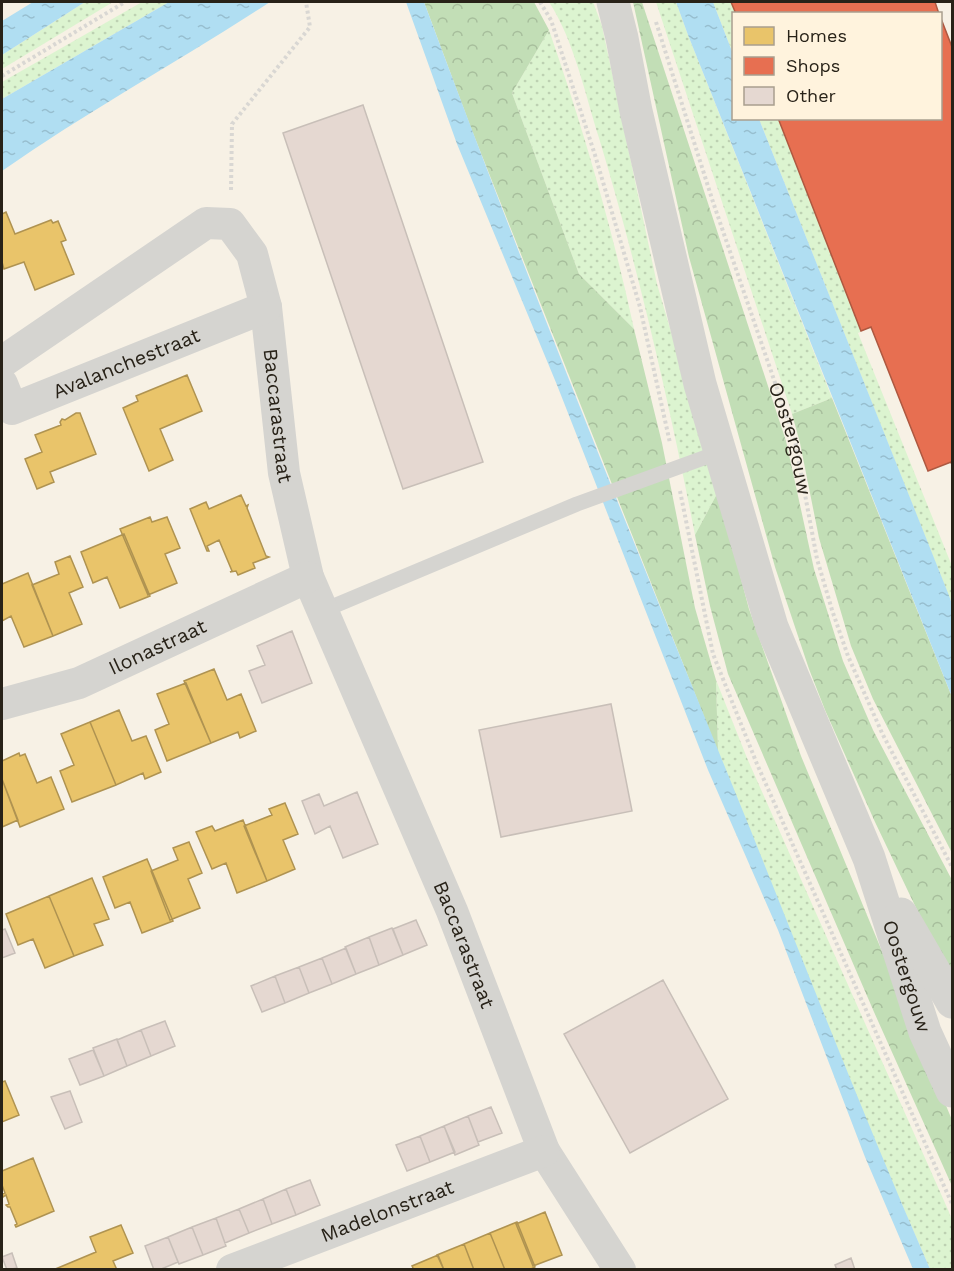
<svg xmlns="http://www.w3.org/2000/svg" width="954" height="1271" font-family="'Work Sans',sans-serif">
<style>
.grass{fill:url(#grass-dots)}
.forest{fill:url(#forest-crowns)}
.water{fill:url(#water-ripples)}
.homes{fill:#e9c46a;stroke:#af9351;stroke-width:1.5}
.shops{fill:#e76f51;stroke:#ae5840;stroke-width:1.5}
.building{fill:#e5d8d1;stroke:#c8bfb8;stroke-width:1.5}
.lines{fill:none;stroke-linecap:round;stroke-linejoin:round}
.path{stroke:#d9d7d3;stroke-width:4;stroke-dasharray:3 3;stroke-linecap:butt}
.lane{stroke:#d5d4d0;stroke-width:15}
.street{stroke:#d5d4d0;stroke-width:32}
.secondary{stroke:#d5d4d0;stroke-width:33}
.labels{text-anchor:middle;stroke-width:6;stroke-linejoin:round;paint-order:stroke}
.street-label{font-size:20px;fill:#282218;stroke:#fff3dd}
</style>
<defs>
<pattern id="grass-dots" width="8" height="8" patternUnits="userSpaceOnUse" patternTransform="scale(1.5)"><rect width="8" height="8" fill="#dcf4d0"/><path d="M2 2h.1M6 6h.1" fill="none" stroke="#bdd1b2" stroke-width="1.8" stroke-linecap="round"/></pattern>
<pattern id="forest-crowns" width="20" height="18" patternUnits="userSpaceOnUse" patternTransform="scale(1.5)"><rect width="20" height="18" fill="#c2deb6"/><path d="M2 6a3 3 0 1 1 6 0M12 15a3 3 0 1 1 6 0" fill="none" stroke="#a7be9c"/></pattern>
<pattern id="water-ripples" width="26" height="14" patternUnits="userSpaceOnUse" patternTransform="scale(1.5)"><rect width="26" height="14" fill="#b0def2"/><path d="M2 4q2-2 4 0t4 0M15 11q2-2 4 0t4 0" fill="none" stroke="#97becf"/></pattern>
</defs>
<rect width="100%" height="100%" fill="#f7f1e5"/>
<!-- grass -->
<path class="grass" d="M85 2H113L2 69V55Z
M142 2H169L2 99V82Z
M549 2H593L602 26 657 284 718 492 695 535C669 401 638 268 599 138 585 94 574 40 549 2Z
M656 2H676L688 35 832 398 792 414Z
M713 2H731L736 13 734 14 733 54Z
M549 30C583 128 612 227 634 329L579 274 512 93Z
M759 119H778L862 331 858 333 952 566V604Z
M716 680 747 758 949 1212 952 1221V1269H930L882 1159 718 752Z"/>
<!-- forest -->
<path class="forest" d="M424 2H534L549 30 512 93 579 274 634 329 662 443 695 608 716 680 718 752 471 128Z
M633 2H642L786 441 814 569 843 661 873 730 952 880V971L939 956 875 822 825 710 809 669 775 567 689 257Z
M832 398 952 697V853L873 699 851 646 819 538 800 443 792 414Z
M718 492 749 609 801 756 952 1120V1186L874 1012 728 674 710 606 695 535Z"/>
<!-- water -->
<path class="water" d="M33 2H85L2 55V21Z
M169 2H270C181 60 88 111 2 171V99Z
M406 2H424C527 280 639 556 751 831 810 978 867 1125 930 1269H913L865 1157 778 930 708 770 557 385 457 144Z
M676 2H713L733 54 734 118 759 119 948 593 952 604V697L688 35Z"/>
<!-- homes -->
<path class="homes" d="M6 212 15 234 51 220 53 223 58 221 66 240 61 242 74 274 35 290 24 262 4 269 2 262V214Z
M187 375 202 411 160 429 173 460 149 471 123 408 138 401 136 396Z
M76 413H80L96 454 50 472 54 482 37 489 25 459 42 452 35 435 61 425 60 422 62 419 65 420Z
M241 495 246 506 248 505 247 508 266 556 269 557 253 563 255 568 238 575 236 571 230 572 232 571 219 540 207 546 209 551H207L190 509 206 502 209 509Z
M150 517 152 522 167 517 180 548 165 554 177 583 148 595 120 529Z
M124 534 150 596 120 608 107 577 93 583 81 552Z
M70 556 83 587 69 593 82 624 53 636 32 585 59 574 55 562Z
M28 573 53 636 24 647 11 616 2 621V584Z
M214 669 227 700 241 694 256 731 240 738 238 732 211 743 184 681Z
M186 683 211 743 167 761 155 730 169 724 157 694Z
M119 710 132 741 146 736 161 772 145 779 143 773 116 785 90 722Z
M90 722 116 785 72 802 60 771 74 765 61 734Z
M19 753 20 756 25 754 37 783 51 777 64 809 20 827 2 779V761Z
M2 779 18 820 2 827Z
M285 803 298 834 283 840 295 869 267 881 244 826 272 815 269 809Z
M243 820 267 881 237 893 226 863 212 869 196 832 212 826 215 831Z
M189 842 202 873 188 879 200 908 170 920 151 871 178 860 173 848Z
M147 859 173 921 142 933 130 902 115 908 103 877Z
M92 878 109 919 94 924 103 945 74 956 49 896Z
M49 896 74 956 45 968 33 939 18 945 6 914Z
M5 1081 19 1115 2 1122V1082Z
M33 1158 54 1211 16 1227 15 1225 17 1224 10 1207H8L6 1205 9 1204 6 1195 3 1197 2 1194 5 1193 2 1185V1171Z
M545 1212 562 1255 533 1266 516 1224Z
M517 1222 535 1267 529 1270H505L490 1233Z
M121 1225 133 1253 113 1261 117 1270H53L96 1252 90 1237Z
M490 1233 505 1270H474L464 1244Z
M464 1244 474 1270H444L437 1255Z
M438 1255 444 1270H414L412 1266Z"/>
<!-- shops -->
<path class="shops" d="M731 2H935L939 14H736Z
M940 16 952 47V465L951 462 928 471 871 327 861 331 778 118H940Z"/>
<!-- building -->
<path class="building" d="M363 105 483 462 403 489 283 133Z
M292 631 312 683 262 703 249 671 265 665 257 646Z
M611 704 632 811 501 837 479 730Z
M357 792 378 844 343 858 330 826 315 834 302 801 319 794 324 806Z
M416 920 427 945 403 955 393 929Z
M392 928 403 955 379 965 369 937Z
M5 929 15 953 2 958V930Z
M369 937 379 965 356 974 345 947Z
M346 948 356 974 332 984 322 958Z
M322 958 332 984 309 993 299 967Z
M299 967 309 993 285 1003 275 976Z
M275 976 285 1003 262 1012 251 986Z
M663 980 728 1099 630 1153 564 1034Z
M165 1021 175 1046 151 1056 141 1030Z
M141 1030 151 1056 127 1066 117 1040Z
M117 1039 127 1066 104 1076 93 1048Z
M93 1050 104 1076 80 1085 69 1059Z
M70 1091 82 1122 65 1129 51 1097Z
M491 1107 502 1133 478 1142 468 1116Z
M468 1116 479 1145 455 1155 444 1126Z
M444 1126 455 1152 430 1162 420 1136Z
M420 1136 430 1162 407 1171 396 1145Z
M310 1180 320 1205 296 1215 286 1189Z
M286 1189 296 1215 272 1224 263 1199Z
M263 1199 272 1224 249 1233 239 1209Z
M239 1209 249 1233 225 1243 216 1218Z
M216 1218 226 1246 203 1255 192 1227Z
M192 1227 203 1255 179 1264 168 1237Z
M168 1237 178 1262 159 1270H154L145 1246Z
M12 1253 17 1268 7 1270 2 1257Z
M851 1258 855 1270H837L835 1265Z"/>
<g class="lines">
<!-- path -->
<g class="path">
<path d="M540 2 551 20 595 155 640 307 670 443"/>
<path id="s1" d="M656 22 713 202 795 441 817 559 832 610 848 656 882 733 952 867"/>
<path d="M2 76 125 2"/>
<path d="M231 190 232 124 310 27 306 2"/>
<path d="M680 491 713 654 757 764 952 1204"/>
</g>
<!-- lane -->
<path class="lane" d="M322 611 577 504 720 452"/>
<!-- street -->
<g class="street">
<path id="s2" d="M2 362 206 223 230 224 252 254 266 307 284 473 308 577 452 911 544 1151 620 1270"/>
<path id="s3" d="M2 384 12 409 266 307"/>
<path id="s4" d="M2 704 79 683 308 577"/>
<path id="s5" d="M232 1270 544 1151"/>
</g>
<!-- secondary -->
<g class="secondary">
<path id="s6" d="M613 2 622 38 636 111 700 384 772 627 869 858 925 1032 952 1091"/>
<path d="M901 914 952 1002"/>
</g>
</g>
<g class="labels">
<!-- street labels -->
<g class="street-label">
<text dy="7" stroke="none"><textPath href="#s3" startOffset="150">Avalanchestraat</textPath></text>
<text dy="7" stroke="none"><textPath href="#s2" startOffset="472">Baccarastraat</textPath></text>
<text dy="7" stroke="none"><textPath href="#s1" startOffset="438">Oostergouw</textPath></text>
<text dy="7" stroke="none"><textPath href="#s4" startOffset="166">Ilonastraat</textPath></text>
<text dy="7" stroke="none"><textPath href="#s2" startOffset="1036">Baccarastraat</textPath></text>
<text dy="7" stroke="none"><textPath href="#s6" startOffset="1020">Oostergouw</textPath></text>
<text dy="7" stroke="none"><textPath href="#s5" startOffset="166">Madelonstraat</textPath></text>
</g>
</g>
<!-- border -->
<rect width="954" height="1271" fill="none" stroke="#282218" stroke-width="6"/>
<!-- legend -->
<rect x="732" y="12" width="210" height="108" fill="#fff3dd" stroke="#a99f8e" stroke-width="1.5"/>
<rect x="744" y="27" width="30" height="18" fill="#e9c46a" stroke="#a99f8e" stroke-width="1.5"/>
<text x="786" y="42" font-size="18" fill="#282218">Homes</text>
<rect x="744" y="57" width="30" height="18" fill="#e76f51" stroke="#a99f8e" stroke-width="1.5"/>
<text x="786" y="72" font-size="18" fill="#282218">Shops</text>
<rect x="744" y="87" width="30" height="18" fill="#e5d8d1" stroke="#a99f8e" stroke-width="1.5"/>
<text x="786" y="102" font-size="18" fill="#282218">Other</text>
</svg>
